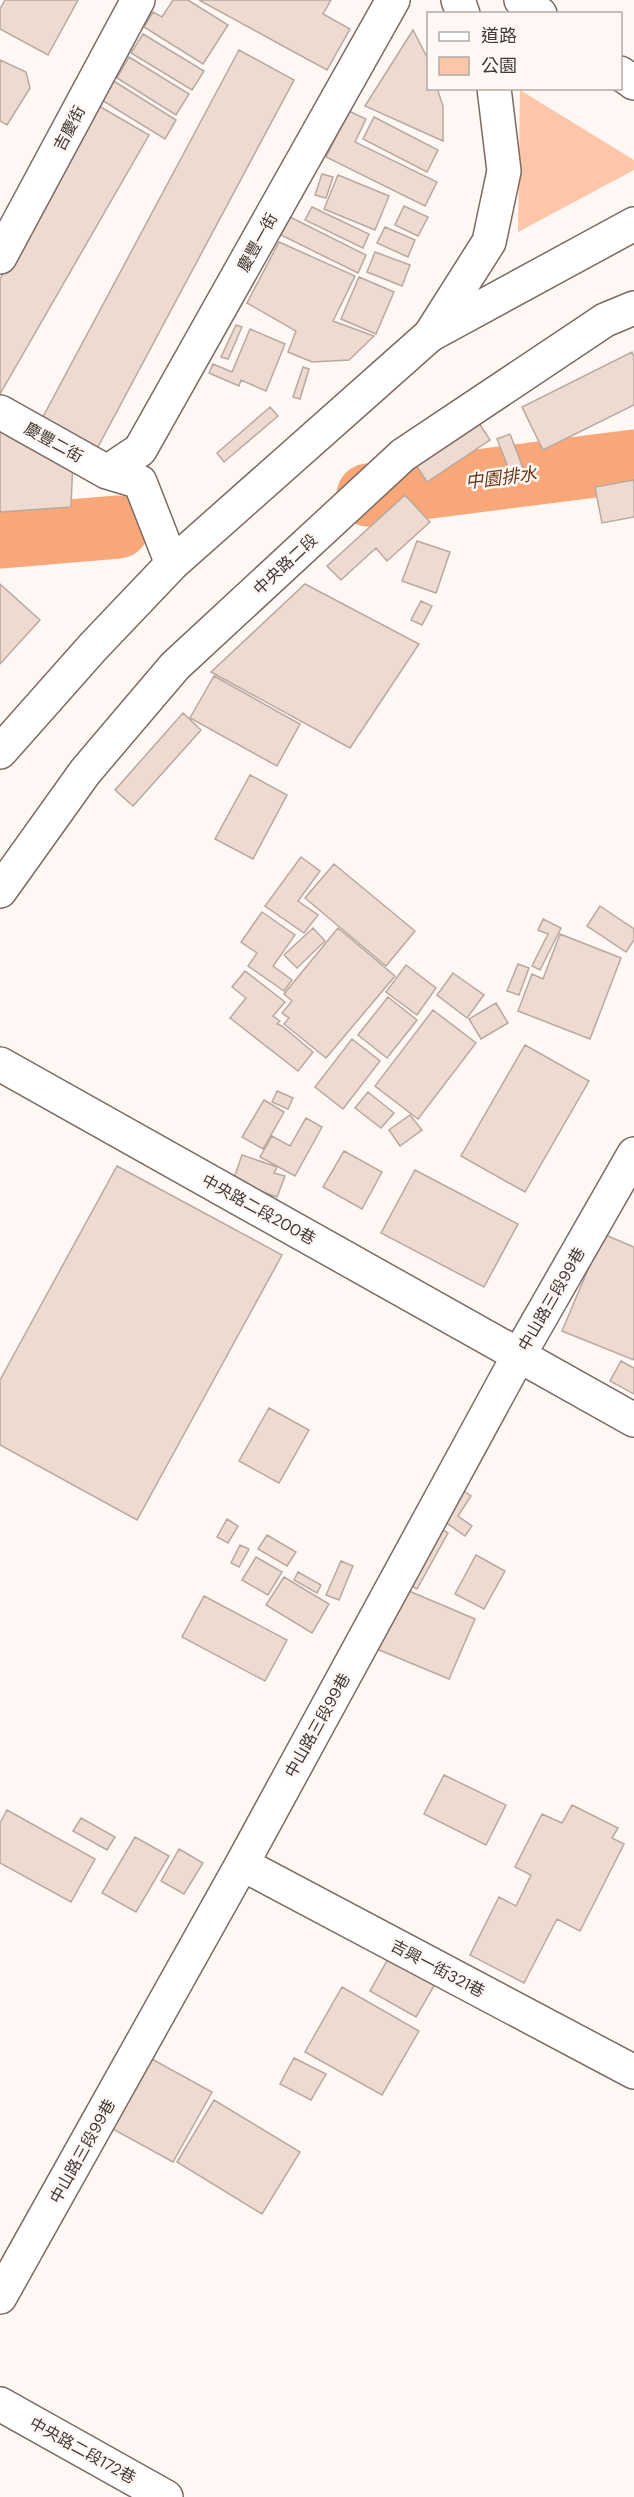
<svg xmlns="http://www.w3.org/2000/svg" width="634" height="2497" font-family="'DM Sans','Noto Sans TC',sans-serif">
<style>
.green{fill:#fdc6a9}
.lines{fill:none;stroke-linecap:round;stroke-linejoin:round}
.river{stroke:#f8a779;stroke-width:63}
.building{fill:#eddbd1;stroke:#b9a89f;stroke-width:1.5}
.minor-casing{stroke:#7b6b63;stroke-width:36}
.major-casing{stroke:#7b6b63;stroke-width:36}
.minor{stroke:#fff;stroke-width:33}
.major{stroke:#fff;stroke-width:33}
.labels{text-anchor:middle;stroke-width:5;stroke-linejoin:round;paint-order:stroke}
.street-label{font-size:16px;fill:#403935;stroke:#fff7f3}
.water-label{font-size:18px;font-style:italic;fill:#6c3818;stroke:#fff7f3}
</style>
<rect width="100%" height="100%" fill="#fff7f3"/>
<!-- green -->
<path class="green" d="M520 90 634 160V170L518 232Z"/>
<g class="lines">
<!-- river -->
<path class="river" d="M368 495 634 461
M0 537 118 527"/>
</g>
<!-- building -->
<path class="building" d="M5 0H78L48 55 0 29V9Z
M173 0H188L228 25 203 64 144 27 153 12 162 17Z
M199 0H331L323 14 350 29 327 70Z
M413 30 428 59V88H437L443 106V141L365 106Z
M143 34 204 71 192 90 131 53Z
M239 50 294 80 92 458 37 428Z
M129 57 189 94 176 115 117 78Z
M0 60 26 72 30 88 7 125 0 121Z
M112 80 176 120 165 139 100 99Z
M99 106 149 135 0 394V279Z
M349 111 366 119 355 142 437 182 425 206 326 157Z
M374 117 438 150 427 172 363 139Z
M322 174 333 177 326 198 315 195Z
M338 175 389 196 375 230 324 209Z
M404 206 428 217 418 236 395 225Z
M312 207 369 234 363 248 305 220Z
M290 217 366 255 358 273 281 235Z
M385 227 415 240 408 257 377 243Z
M279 242 355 276 333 321 374 336 349 360 312 362 288 352 296 331 247 303Z
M375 252 410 265 402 286 367 272Z
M359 277 394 292 376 334 341 319Z
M236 325 242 327 228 359 221 357Z
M250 329 285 344 266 391 241 380 239 386 209 373 213 364 232 372Z
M632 352 634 357V405L543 450 522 407Z
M303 367 309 369 300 399 293 397Z
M270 407 278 416 224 462 217 453Z
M479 423 490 440 427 482 416 465Z
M0 424 73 458 71 507 0 512Z
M510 434 523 468 510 472 497 439Z
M634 480V517L602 523 595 487Z
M405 495 430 522 387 561 376 548 341 580 327 566Z
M417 541 450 552 436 593 402 581Z
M0 584 40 620 0 664Z
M305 584 419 644 350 748 211 672Z
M421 601 432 606 422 625 411 620Z
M214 676 300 724 277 766 190 718Z
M183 713 201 730 133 806 115 790Z
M250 775 287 795 253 859 215 839Z
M301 857 320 871 298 901 318 915 304 933 265 906Z
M334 864 415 931 386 966 305 898Z
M600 906 634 929V940L626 952 587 926Z
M262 912 295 935 273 966 292 980 284 991 248 966 257 953 241 942Z
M543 919 561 928 540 970 532 966 548 934 538 930Z
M313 928 325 941 297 968 284 955Z
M338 928 395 976 326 1058 284 1024 289 1018 282 1013 292 1001 284 994Z
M560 934 621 958 590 1039 518 1011 532 974 543 979Z
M518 964 529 968 519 995 507 991Z
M406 965 436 988 417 1015 386 992Z
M245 971 285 1002 273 1016 280 1021 277 1024 282 1026 313 1052 298 1071 230 1018 246 998 232 987Z
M453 973 484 995 467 1018 437 995Z
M388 997 417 1020 387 1058 358 1035Z
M496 1003 508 1023 481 1039 469 1019Z
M433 1010 476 1043 418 1119 375 1086Z
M352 1039 380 1061 343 1109 315 1087Z
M525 1045 589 1081 525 1192 461 1156Z
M277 1091 293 1098 288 1109 272 1102Z
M368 1092 394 1113 381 1128 355 1108Z
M264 1100 284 1112 263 1149 242 1137Z
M410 1115 422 1130 400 1146 389 1130Z
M306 1118 322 1127 295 1176 260 1157 272 1136 290 1146Z
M344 1151 382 1172 362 1209 323 1187Z
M242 1155 277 1167 274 1173 285 1176 277 1197 233 1181Z
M117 1166 282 1255 137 1520 0 1445V1380Z
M415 1170 518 1224 484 1287 381 1233Z
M603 1234 634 1247V1360L562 1331Z
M621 1361 634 1368V1394L610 1381Z
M269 1408 309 1430 279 1483 239 1461Z
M461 1489 471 1496 458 1516 472 1526 465 1536 441 1519Z
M227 1519 238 1526 228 1543 217 1537Z
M433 1524 448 1533 417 1589 402 1581Z
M267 1535 296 1552 287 1566 258 1549Z
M240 1545 249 1549 239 1567 231 1563Z
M476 1555 505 1571 484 1609 455 1594Z
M256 1557 282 1572 268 1595 242 1580Z
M341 1561 353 1566 339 1600 326 1595Z
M298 1572 321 1585 317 1593 294 1580Z
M284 1577 329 1604 312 1633 266 1605Z
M402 1588 475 1619 449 1679 377 1649Z
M204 1596 287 1640 265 1681 182 1637Z
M444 1775 506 1805 486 1845 424 1814Z
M572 1805 618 1828 612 1838 624 1844 580 1931 557 1919 524 1983 470 1955 499 1897 516 1906 531 1875 515 1867 542 1814 562 1823Z
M7 1810 95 1859 71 1902 0 1863V1823Z
M81 1818 115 1837 107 1850 73 1831Z
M135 1837 169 1856 136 1912 102 1893Z
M179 1849 203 1863 184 1894 161 1881Z
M392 1952 438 1979 416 2017 370 1991Z
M342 1987 419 2031 382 2095 305 2052Z
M150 2058 212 2092 173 2162 111 2128Z
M294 2058 326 2074 311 2100 280 2084Z
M214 2100 300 2152 262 2214 177 2162Z"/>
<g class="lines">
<!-- minor casing -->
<g class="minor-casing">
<path id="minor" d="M0 257 138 0
M0 412 107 472 140 482 172 564
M107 472 140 450 393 0
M0 752 93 647 172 564 430 335 634 224
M0 891 85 772 175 666 403 455 605 320 634 308
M0 1064 634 1420
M242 1864 634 2072
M0 2297 242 1864 519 1355 634 1154
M0 2404 166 2497"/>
</g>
<!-- major casing -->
<g class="major-casing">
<path id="major" d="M458 0 463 14
M521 0 540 14
M620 73 634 83
M430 335 489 242 504 171 494 88"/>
</g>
<!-- minor -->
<use href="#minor" class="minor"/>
<!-- major -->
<use href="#major" class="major"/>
</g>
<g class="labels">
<!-- street labels -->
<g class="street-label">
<text transform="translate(69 128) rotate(-62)" y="6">吉慶街</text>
<text transform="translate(257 242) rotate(-61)" y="6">慶豐一街</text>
<text transform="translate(54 442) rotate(29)" y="6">慶豐二街</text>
<text transform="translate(285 564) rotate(-43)" y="6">中央路二段</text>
<text transform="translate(259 1209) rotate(29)" y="6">中央路二段200巷</text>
<text transform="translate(551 1299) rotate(-60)" y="6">中山路三段99巷</text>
<text transform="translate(317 1725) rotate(-61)" y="6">中山路三段99巷</text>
<text transform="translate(438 1968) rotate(28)" y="6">吉興一街321巷</text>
<text transform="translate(82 2151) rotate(-61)" y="6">中山路三段99巷</text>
<text transform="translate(83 2450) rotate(29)" y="6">中央路二段172巷</text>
</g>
<!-- water labels -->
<g class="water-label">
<text transform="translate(501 478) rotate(-7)" y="6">中園排水</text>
</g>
</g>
<!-- legend -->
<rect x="427" y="12" width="195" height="78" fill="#fff7f3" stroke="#b3aba7" stroke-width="1.5"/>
<rect x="439" y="32" width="30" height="9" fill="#ffffff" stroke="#b3aba7" stroke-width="1.5"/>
<text x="481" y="42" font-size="18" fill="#403935">道路</text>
<rect x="439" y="57" width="30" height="18" fill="#fdc6a9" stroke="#b3aba7" stroke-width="1.5"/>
<text x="481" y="72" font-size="18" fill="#403935">公園</text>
</svg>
